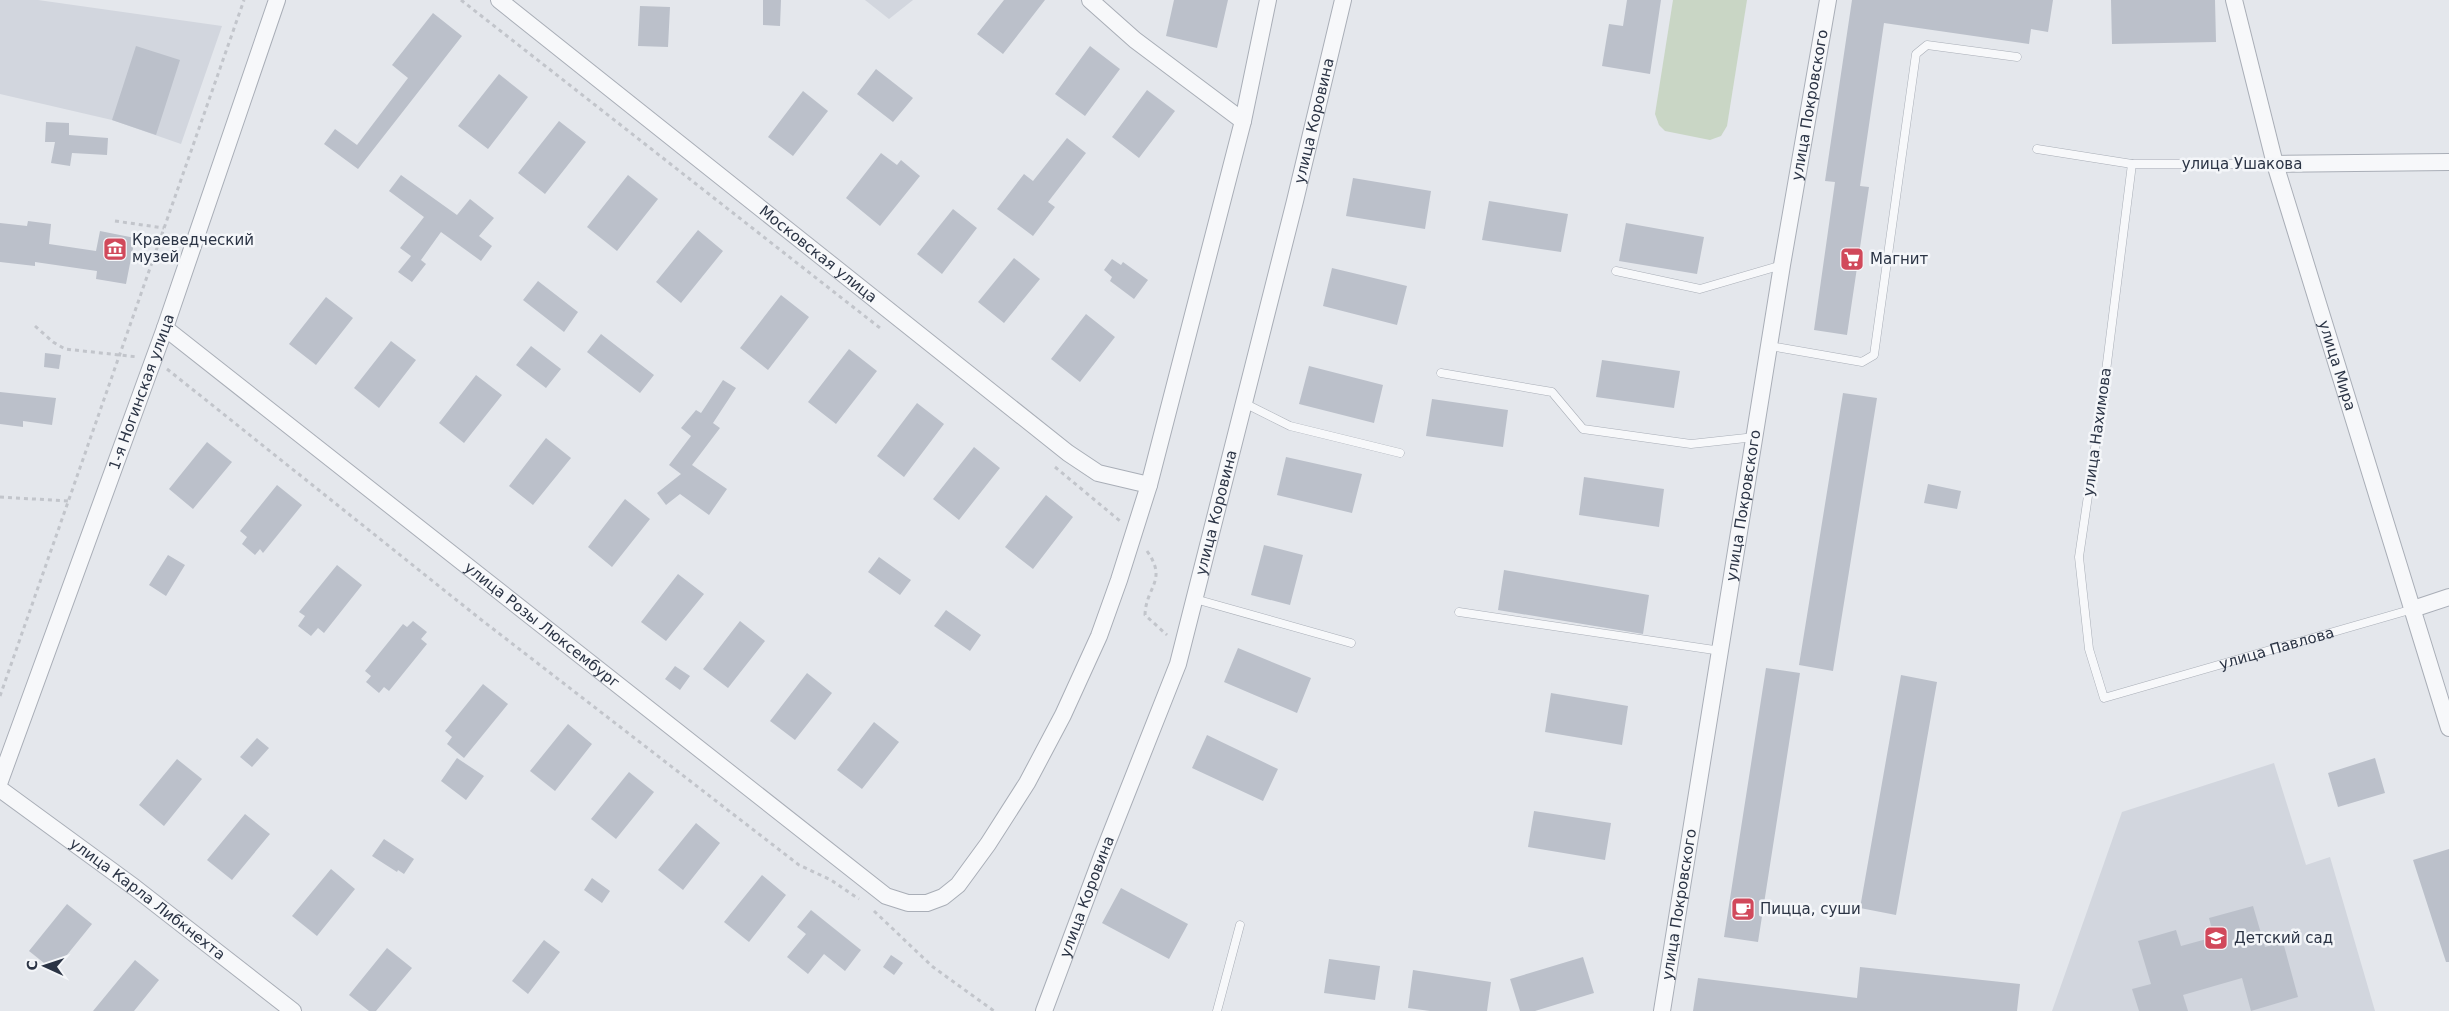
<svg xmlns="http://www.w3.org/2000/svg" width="2449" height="1011" font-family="'DejaVu Sans',sans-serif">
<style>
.built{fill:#d2d6de}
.pitch{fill:#c9d6c5}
.building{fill:#bbc0ca}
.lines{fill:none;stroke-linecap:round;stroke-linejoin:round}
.service-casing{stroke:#a9aeb7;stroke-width:9}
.minor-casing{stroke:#a9aeb7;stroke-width:18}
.path{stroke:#c2c5cb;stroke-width:3;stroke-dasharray:4 4;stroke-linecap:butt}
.service{stroke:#f7f8fa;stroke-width:8}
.minor{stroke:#f7f8fa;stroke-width:16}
.labels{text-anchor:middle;stroke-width:5;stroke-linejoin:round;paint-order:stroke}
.street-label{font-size:15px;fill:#2b3445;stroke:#f4f6f9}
.poi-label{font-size:15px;fill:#2b3445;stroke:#f4f6f9;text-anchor:start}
</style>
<rect width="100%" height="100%" fill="#e4e7ec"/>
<!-- built -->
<path class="built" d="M0 0H38L222 26 181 144 112 120 0 94Z
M865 0H913L889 19Z
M2274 763 2306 865 2330 857 2375 1011H2052L2122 812Z"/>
<!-- pitch -->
<path class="pitch" d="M1673 0H1747L1727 126 1721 136 1710 140 1665 131 1659 125 1655 114Z"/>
<!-- building -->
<path class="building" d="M763 0H781L780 26 763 25Z
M1004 0H1045L1003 54 977 34Z
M1174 0H1228L1217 48 1166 36Z
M1627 0H1661L1650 74 1602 66 1609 24 1623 26Z
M1852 0H2053L2048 32 2031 29 2029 44 1884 23 1860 186 1869 187 1847 335 1814 330 1835 182 1825 181Z
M2111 0H2215L2216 42 2112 44Z
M640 6 670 7 668 47 638 46Z
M433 13 462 36 358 169 324 144 335 129 357 145 408 78 392 65Z
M136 46 180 60 156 135 112 120Z
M1090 46 1120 69 1085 116 1055 94Z
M876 69 913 98 893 122 857 94Z
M499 74 528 97 488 149 458 126Z
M1147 90 1175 111 1139 158 1112 137Z
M803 91 828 111 793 156 768 137Z
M559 121 586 142 545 194 518 173Z
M46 122 69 123V135L108 138 107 155 72 153 70 166 51 163 55 142H45Z
M1067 138 1086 153 1048 202 1055 207 1033 236 997 209 1024 174 1033 181Z
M881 153 897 165 901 160 920 176 880 226 846 198Z
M401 175 457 215 470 199 494 218 479 236 492 246 481 261 441 232 421 260 426 264 412 282 398 272 411 256 400 248 424 217 389 191Z
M628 175 658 199 617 251 587 227Z
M1353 178 1431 191 1425 229 1346 216Z
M1489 201 1568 214 1561 252 1482 240Z
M953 209 977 228 942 274 917 254Z
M28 221 51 224 49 244 96 251 100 231 135 238 126 284 96 279 97 271 35 262V266L0 262V223L27 226Z
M1626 223 1704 237 1697 274 1619 261Z
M698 230 723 251 681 303 656 282Z
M1014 258 1040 279 1004 323 978 302Z
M1112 259 1121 265 1123 262 1148 280 1134 299 1110 281 1112 277 1104 270Z
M1332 268 1407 286 1397 325 1323 306Z
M538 281 578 312 564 332 523 300Z
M781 295 809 317 768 370 740 348Z
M326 297 353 318 316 365 289 344Z
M1086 314 1115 337 1080 382 1051 359Z
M601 334 654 375 640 393 587 352Z
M391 341 416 360 379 408 354 388Z
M531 346 561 369 546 388 516 365Z
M849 349 877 371 836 424 808 402Z
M45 353 61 355 59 369 44 367Z
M1602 360 1680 371 1674 408 1596 397Z
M1309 366 1383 385 1374 423 1299 404Z
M476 375 502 395 464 443 439 423Z
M723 380 736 388 713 423 720 428 692 465 727 489 709 515 680 494 666 505 657 493 681 474 669 465 691 436 681 428 696 410 701 413Z
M0 392 56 398 52 425 23 421V427L0 424Z
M1843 393 1877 398 1833 671 1799 665Z
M1432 399 1508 410 1503 447 1426 436Z
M917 403 944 424 904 477 877 456Z
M546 438 571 458 533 505 509 486Z
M207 442 232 462 193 509 169 489Z
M974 447 1000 468 959 520 933 499Z
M1286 457 1362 474 1352 513 1277 495Z
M1584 477 1664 489 1659 527 1579 515Z
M1928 484 1961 491 1957 509 1924 503Z
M277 485 302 505 263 553 260 549 255 555 242 544 247 537 240 531Z
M1046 495 1073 517 1033 569 1005 547Z
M625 499 650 519 612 567 588 547Z
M1264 545 1303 555 1290 605 1251 595Z
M168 555 185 565 166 596 149 585Z
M879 557 911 580 900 595 868 572Z
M337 565 362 585 324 633 318 628 311 636 298 626 305 616 299 612Z
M1504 570 1649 595 1643 634 1498 610Z
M678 574 704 594 666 641 641 622Z
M946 610 981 635 970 651 934 626Z
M413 621 427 632 421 639 427 644 389 691 384 687 379 693 366 682 371 676 365 671 403 624 407 627Z
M740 621 765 641 728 688 703 669Z
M1238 648 1311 678 1297 713 1224 682Z
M675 666 690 676 680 690 665 679Z
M1766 668 1800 673 1758 942 1724 937Z
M807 673 832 693 795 740 770 721Z
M1901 675 1937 682 1896 915 1860 908Z
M483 684 508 704 464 758 447 744 452 737 445 731Z
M1551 693 1628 706 1622 745 1545 732Z
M874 722 899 742 862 789 837 770Z
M568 724 592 744 555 791 530 771Z
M1207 735 1278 769 1263 801 1192 768Z
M257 738 269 748 252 767 240 757Z
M457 758 484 776 466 800 441 781Z
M2375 758 2385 793 2338 807 2328 773Z
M177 759 202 779 164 826 139 805Z
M629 772 654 792 616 839 591 819Z
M1534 811 1611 823 1605 860 1528 847Z
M245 814 270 834 232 880 207 860Z
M696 823 720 843 683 890 658 870Z
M384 839 414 859 404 874 398 870 397 872 372 856Z
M2449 849V962H2446L2413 860Z
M331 869 355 889 317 936 292 916Z
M762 875 786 895 749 942 724 922Z
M592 878 610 891 602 903 584 890Z
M1121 888 1188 924 1169 959 1102 923Z
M67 904 92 924 54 971 29 951Z
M2253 906 2265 947 2283 942 2298 997 2251 1011 2242 978 2183 995 2188 1011H2139L2132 989 2151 984 2138 941 2176 930 2181 946 2214 937 2209 918Z
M811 910 861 950 845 971 824 954 808 974 787 957 806 934 797 927Z
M544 940 560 952 528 994 512 981Z
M387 948 412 968 376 1011H369L349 995Z
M891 955 903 963 894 975 883 967Z
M1583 957 1594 993 1535 1011H1520L1510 979Z
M1329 959 1380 966 1375 1000 1324 993Z
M135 960 159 980 134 1011H93Z
M1860 967 2020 984 2017 1011H1693L1698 978 1857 998Z
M1413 970 1491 982 1487 1011H1430L1408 1008Z"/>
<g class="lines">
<!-- service casing -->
<g class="service-casing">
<g id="service">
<path d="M2037 149 2132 164H2275"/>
<path id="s1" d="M2132 164 2104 387 2079 557 2089 649 2104 698 2413 609"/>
<path d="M1616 271 1700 289 1782 265"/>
<path d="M1770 346 1862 362 1874 355 1916 54 1927 45 2017 57"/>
<path d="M1441 373 1552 392 1583 429 1691 444 1755 437"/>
<path d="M1244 403 1290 426 1400 453"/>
<path d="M1195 599 1351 643"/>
<path d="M1459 612 1721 651"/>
<path d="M1217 1011 1240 925"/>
</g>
</g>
<!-- minor casing -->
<g class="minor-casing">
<g id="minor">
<path id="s2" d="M499 0 1068 453 1098 473 1149 485"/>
<path d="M1090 0 1135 40 1243 121"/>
<path id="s3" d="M2234 0 2275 164 2449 728"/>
<path d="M2275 164 2449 162"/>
<path id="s4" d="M165 328 886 896 908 903H927L943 897 958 885 988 844 1027 783 1063 715 1099 636 1119 580 1149 485 1243 121 1268 0"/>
<path d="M2413 609 2449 597"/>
<path id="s5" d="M0 781 165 328 277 0"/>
<path id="s6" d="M0 789 134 887 293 1011"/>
<path id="s7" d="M1044 1011 1102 856 1178 664 1295 201 1343 0"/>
<path id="s8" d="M1662 1011 1782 265 1828 0"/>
</g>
</g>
<!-- path -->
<path class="path" d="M461 0 880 328
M115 221 164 228
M35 326 53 342 65 349 138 357
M167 369 479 618 799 865 831 880 859 899
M1055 467 1120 521
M0 497 68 501
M1147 551C1168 581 1146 586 1145 615L1167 635
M0 696 244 0
M874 911 933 967 994 1011"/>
<!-- service -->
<use href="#service" class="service"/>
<!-- minor -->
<use href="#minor" class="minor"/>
</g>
<!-- icons -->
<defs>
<g id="museum-square" transform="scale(1.25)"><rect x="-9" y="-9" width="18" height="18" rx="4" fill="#d1495b" stroke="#f4f6f9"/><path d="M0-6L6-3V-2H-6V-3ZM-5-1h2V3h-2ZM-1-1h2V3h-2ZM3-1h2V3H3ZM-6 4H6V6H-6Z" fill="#fff"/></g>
<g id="supermarket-square" transform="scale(1.25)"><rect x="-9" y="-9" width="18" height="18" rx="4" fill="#d1495b" stroke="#f4f6f9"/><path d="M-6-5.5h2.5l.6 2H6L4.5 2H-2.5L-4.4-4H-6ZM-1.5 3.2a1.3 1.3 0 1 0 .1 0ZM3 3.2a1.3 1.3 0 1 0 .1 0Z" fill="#fff"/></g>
<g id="cafe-square" transform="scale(1.25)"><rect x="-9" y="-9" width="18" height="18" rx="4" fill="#d1495b" stroke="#f4f6f9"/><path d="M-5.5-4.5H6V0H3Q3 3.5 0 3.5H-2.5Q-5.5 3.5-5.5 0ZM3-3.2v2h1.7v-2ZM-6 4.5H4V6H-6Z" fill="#fff"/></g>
<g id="school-square" transform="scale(1.25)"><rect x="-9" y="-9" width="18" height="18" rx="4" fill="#d1495b" stroke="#f4f6f9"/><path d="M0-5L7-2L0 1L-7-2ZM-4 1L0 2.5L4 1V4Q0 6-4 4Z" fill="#fff"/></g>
</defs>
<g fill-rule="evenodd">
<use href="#museum-square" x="115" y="249"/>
<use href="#supermarket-square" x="1852" y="259"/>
<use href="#cafe-square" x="1743" y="909"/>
<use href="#school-square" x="2216" y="938"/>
</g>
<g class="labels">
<!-- street labels -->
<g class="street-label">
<text dy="5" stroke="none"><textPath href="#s8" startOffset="918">улица Покровского</textPath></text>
<text dy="5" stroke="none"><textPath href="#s7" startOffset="932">улица Коровина</textPath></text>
<text x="2242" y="169">улица Ушакова</text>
<text dy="5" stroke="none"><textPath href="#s2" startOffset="408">Московская улица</textPath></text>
<text dy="5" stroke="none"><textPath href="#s3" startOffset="380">улица Мира</textPath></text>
<text dy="5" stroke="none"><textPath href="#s5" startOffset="414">1-я Ногинская улица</textPath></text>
<text transform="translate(2097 432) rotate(-82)" y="5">улица Нахимова</text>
<text dy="5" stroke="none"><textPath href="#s8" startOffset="512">улица Покровского</textPath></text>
<text dy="5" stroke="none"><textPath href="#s7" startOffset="528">улица Коровина</textPath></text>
<text dy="5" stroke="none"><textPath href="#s4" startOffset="480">улица Розы Люксембург</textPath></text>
<text dy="5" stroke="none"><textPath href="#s1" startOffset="720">улица Павлова</textPath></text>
<text dy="5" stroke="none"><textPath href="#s7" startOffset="122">улица Коровина</textPath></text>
<text dy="5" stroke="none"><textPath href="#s6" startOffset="184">улица Карла Либкнехта</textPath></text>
<text dy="5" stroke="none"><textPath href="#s8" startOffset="108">улица Покровского</textPath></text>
</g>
<!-- poi labels -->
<g class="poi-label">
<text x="132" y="245">Краеведческий<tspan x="132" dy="17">музей</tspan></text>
<text x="1870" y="264">Магнит</text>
<text x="1760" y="914">Пицца, суши</text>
<text x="2234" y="943">Детский сад</text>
</g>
</g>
<!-- north arrow -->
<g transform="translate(45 966) rotate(273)" stroke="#f4f6f9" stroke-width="4" paint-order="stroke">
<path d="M0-4L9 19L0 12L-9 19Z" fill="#2b3445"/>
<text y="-8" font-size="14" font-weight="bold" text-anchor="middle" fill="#2b3445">С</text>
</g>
</svg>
